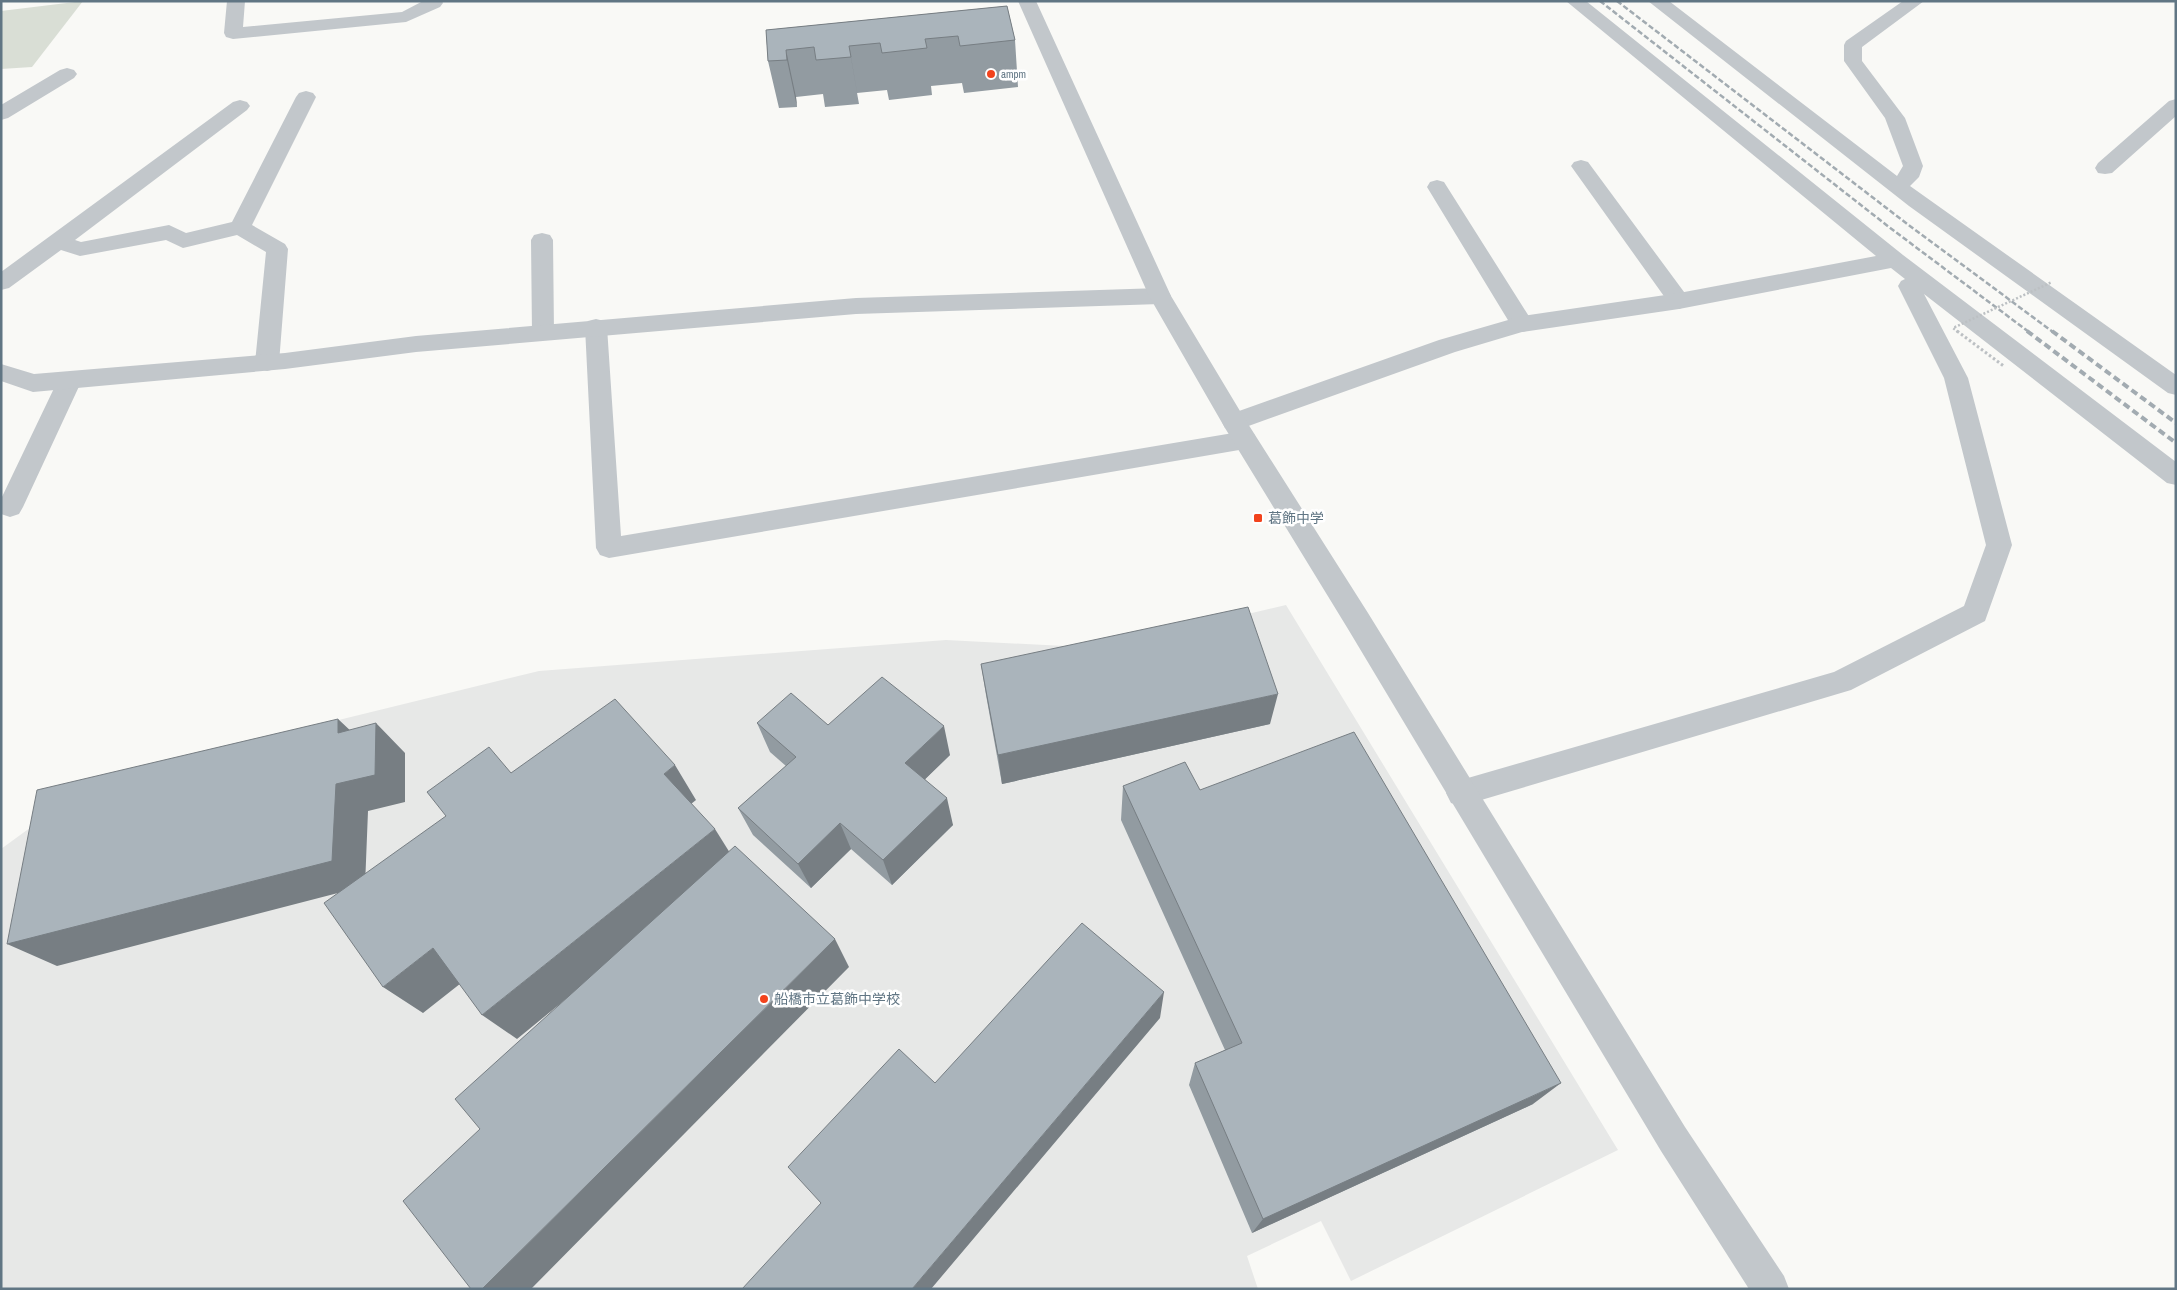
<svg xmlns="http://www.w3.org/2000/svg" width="2177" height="1290" font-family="'Archivo Narrow','Noto Sans JP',sans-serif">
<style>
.built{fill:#e7e8e7}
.green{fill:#d9ded5}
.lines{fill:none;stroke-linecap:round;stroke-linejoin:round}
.service{fill:#c2c7cb;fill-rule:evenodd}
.minor{fill:#c2c7cb;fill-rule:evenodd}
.tertiary{fill:#c2c7cb;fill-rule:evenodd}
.rail-far1{stroke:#a2abb1;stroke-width:2.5;stroke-dasharray:5.5 2.5;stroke-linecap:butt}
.rail{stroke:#a2abb1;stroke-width:4;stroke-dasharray:7 4;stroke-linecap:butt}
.path-bridge-far1{stroke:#bcc0c3;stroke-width:2.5;stroke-dasharray:2 2;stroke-linecap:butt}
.path-bridge{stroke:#bcc0c3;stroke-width:3;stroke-dasharray:2.5 2.5;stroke-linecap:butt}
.wall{fill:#929ba1}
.shaded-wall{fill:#777e83}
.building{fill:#aab4bb;stroke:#777e83}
.poi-dot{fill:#f2431d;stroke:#fff;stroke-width:2}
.labels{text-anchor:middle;stroke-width:5;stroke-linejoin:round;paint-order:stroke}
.far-poi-label{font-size:11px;fill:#617684;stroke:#fff;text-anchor:start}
.poi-label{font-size:14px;fill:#617684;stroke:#fff;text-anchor:start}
</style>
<rect width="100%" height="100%" fill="#f9f9f6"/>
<!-- built -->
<path class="built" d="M1286 605 1618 1150 1351 1281 1321 1221 1247 1256 1258 1289H1V849L97 779 539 671 946 640 1104 648Z"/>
<!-- green -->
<path class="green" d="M83 1 32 67 1 69V11Z"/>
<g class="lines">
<!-- service -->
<path class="service" d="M67 68 74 70 77 74 74 78 8 118 1 120V105L60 70Z
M306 91 313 93 316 97 252 225 285 244 288 249 279 363 275 369 267 371 259 369 255 363 266 252 237 235 183 248 166 240 80 256 61 250 9 288 1 290V272L233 102 240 100 247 102 250 106 247 110 75 240 81 242 169 225 186 233 232 222 296 97 299 93Z
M1581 160 1588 162 1687 296 1690 301 1687 306 1679 309 1671 306 1571 166 1574 162Z
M1437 180 1444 182 1530 318 1533 324 1530 330 1522 332 1514 330 1427 187 1430 182Z
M542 233 550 235 553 240 554 332 551 338 543 340 535 338 532 332 531 240 534 235Z
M596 319 604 321 607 327 621 536 1245 431 1254 434 1257 440 1254 446 1245 449 609 558 600 555 596 548 585 327 588 321Z
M70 372 78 374 82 380 23 507 19 514 10 517 1 514V499L58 380 62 374Z"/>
<!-- minor -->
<path class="minor" d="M227 1H245L243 27 402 12 423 1H442L443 3 440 7 406 22 233 39 226 37 224 33Z
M1566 1H1586L1903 255 2176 462V485L2167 483 1924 294 1968 378 2012 545 1985 621 1851 690 1461 806 1451 803 1446 793 1451 783 1461 780 1834 672 1964 606 1986 545 1944 378 1898 286 1901 281 1905 279 1891 268 1679 309 1522 332 1455 352 1243 428 1234 431 1225 428 1222 422 1225 416 1439 340 1522 316 1679 293 1876 256Z
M1648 1H1669L1897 176 1903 166 1885 118 1844 61V45L1846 41 1903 1H1924L1862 47V61L1905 118 1923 166 1919 177 1910 186 2176 375V395L2168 393 1909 206Z
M2176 99V116L2112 173 2105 174 2098 173 2095 168 2098 163 2169 101Z
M1160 288 1168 291 1171 296 1168 301 1160 304 856 314 416 352 285 369 33 392 1 381V364L34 374 285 353 416 336 856 298Z"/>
<!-- tertiary -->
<path class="tertiary" d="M1018 1H1036L1171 296 1243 416 1368 613 1685 1127 1784 1276 1789 1289H1749L1661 1151 1348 629 1225 428 1149 296Z"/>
<!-- rail-far1 -->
<path class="rail-far1" d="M1600 1 1889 227 2029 332
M1617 1 1906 223 2053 332"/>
<!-- rail -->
<path class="rail" d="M2027 331 2176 443
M2052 331 2176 423"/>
<!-- path-bridge-far1 -->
<path class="path-bridge-far1" d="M1958 332 1953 328 2052 282"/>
<!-- path-bridge -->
<path class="path-bridge" d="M1957 331 2005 367"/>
</g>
<!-- wall -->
<path class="wall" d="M1007 6 1015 40 1018 87 964 93 962 83 931 86 932 95 889 100 887 90 857 93 859 104 825 107 823 94 796 97 797 107 779 108 768 61 766 30Z
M981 664 1270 724 1002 784 986 695Z
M757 723 828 725 950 755 925 779 953 825 892 885 851 849 811 888 753 835 738 808 786 766 770 752Z
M1123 786 1200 790 1533 1104 1252 1233 1189 1085 1195 1063 1225 1050 1121 820Z"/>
<!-- shaded-wall -->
<path class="shaded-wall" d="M849 46 859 104 851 57Z
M786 50 796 97 797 107 787 60Z
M1278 694 1270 724 1002 784 998 755Z
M338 719 369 748 338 733Z
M376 723 405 753V802L368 811 365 886 57 966 7 944 336 784Z
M944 726 950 755 913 791 905 763Z
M675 765 696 800 686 808 664 774Z
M947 798 953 825 892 885 883 860Z
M840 823 851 849 811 888 798 864Z
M715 829 735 861 517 1039 482 1015Z
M835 939 849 967 531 1289H482Z
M433 948 470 976 423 1013 383 987Z
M1164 992 1160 1018 931 1289H912Z
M1561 1083 1533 1104 1252 1233 1263 1219Z"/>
<!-- building -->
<path class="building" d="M1007 6 1015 40 960 46 958 36 925 39 927 48 882 53 880 43 849 46 851 57 816 60 814 47 786 50 787 60 768 61 766 30Z
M1248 607 1278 694 998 755 981 664Z
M882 677 944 726 905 763 947 798 883 860 840 823 798 864 738 808 796 757 757 723 791 693 828 725Z
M615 699 675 765 664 774 715 829 482 1015 433 948 383 987 324 903 446 816 427 792 489 747 511 773Z
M338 719V733L376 723 375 775 336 784 332 861 7 944 37 790Z
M1354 732 1561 1083 1263 1219 1195 1063 1242 1043 1123 786 1185 762 1200 790Z
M735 846 835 939 482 1289H471L403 1201 480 1129 455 1099Z
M1082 923 1164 992 912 1289H742L821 1203 788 1167 899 1049 935 1083Z"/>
<!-- markers -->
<g class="poi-dot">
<circle cx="991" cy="74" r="5"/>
<rect x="1253" y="513" width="10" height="10" rx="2.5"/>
<circle cx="764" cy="999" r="5"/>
</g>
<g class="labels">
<!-- far-poi labels -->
<g class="far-poi-label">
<text x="1001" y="78">ampm</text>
</g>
<!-- poi labels -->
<g class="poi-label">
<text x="1268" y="523">葛飾中学</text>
<text x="774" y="1004">船橋市立葛飾中学校</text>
</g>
</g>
<!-- border -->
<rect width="2177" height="1290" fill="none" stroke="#617684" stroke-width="5"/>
</svg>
